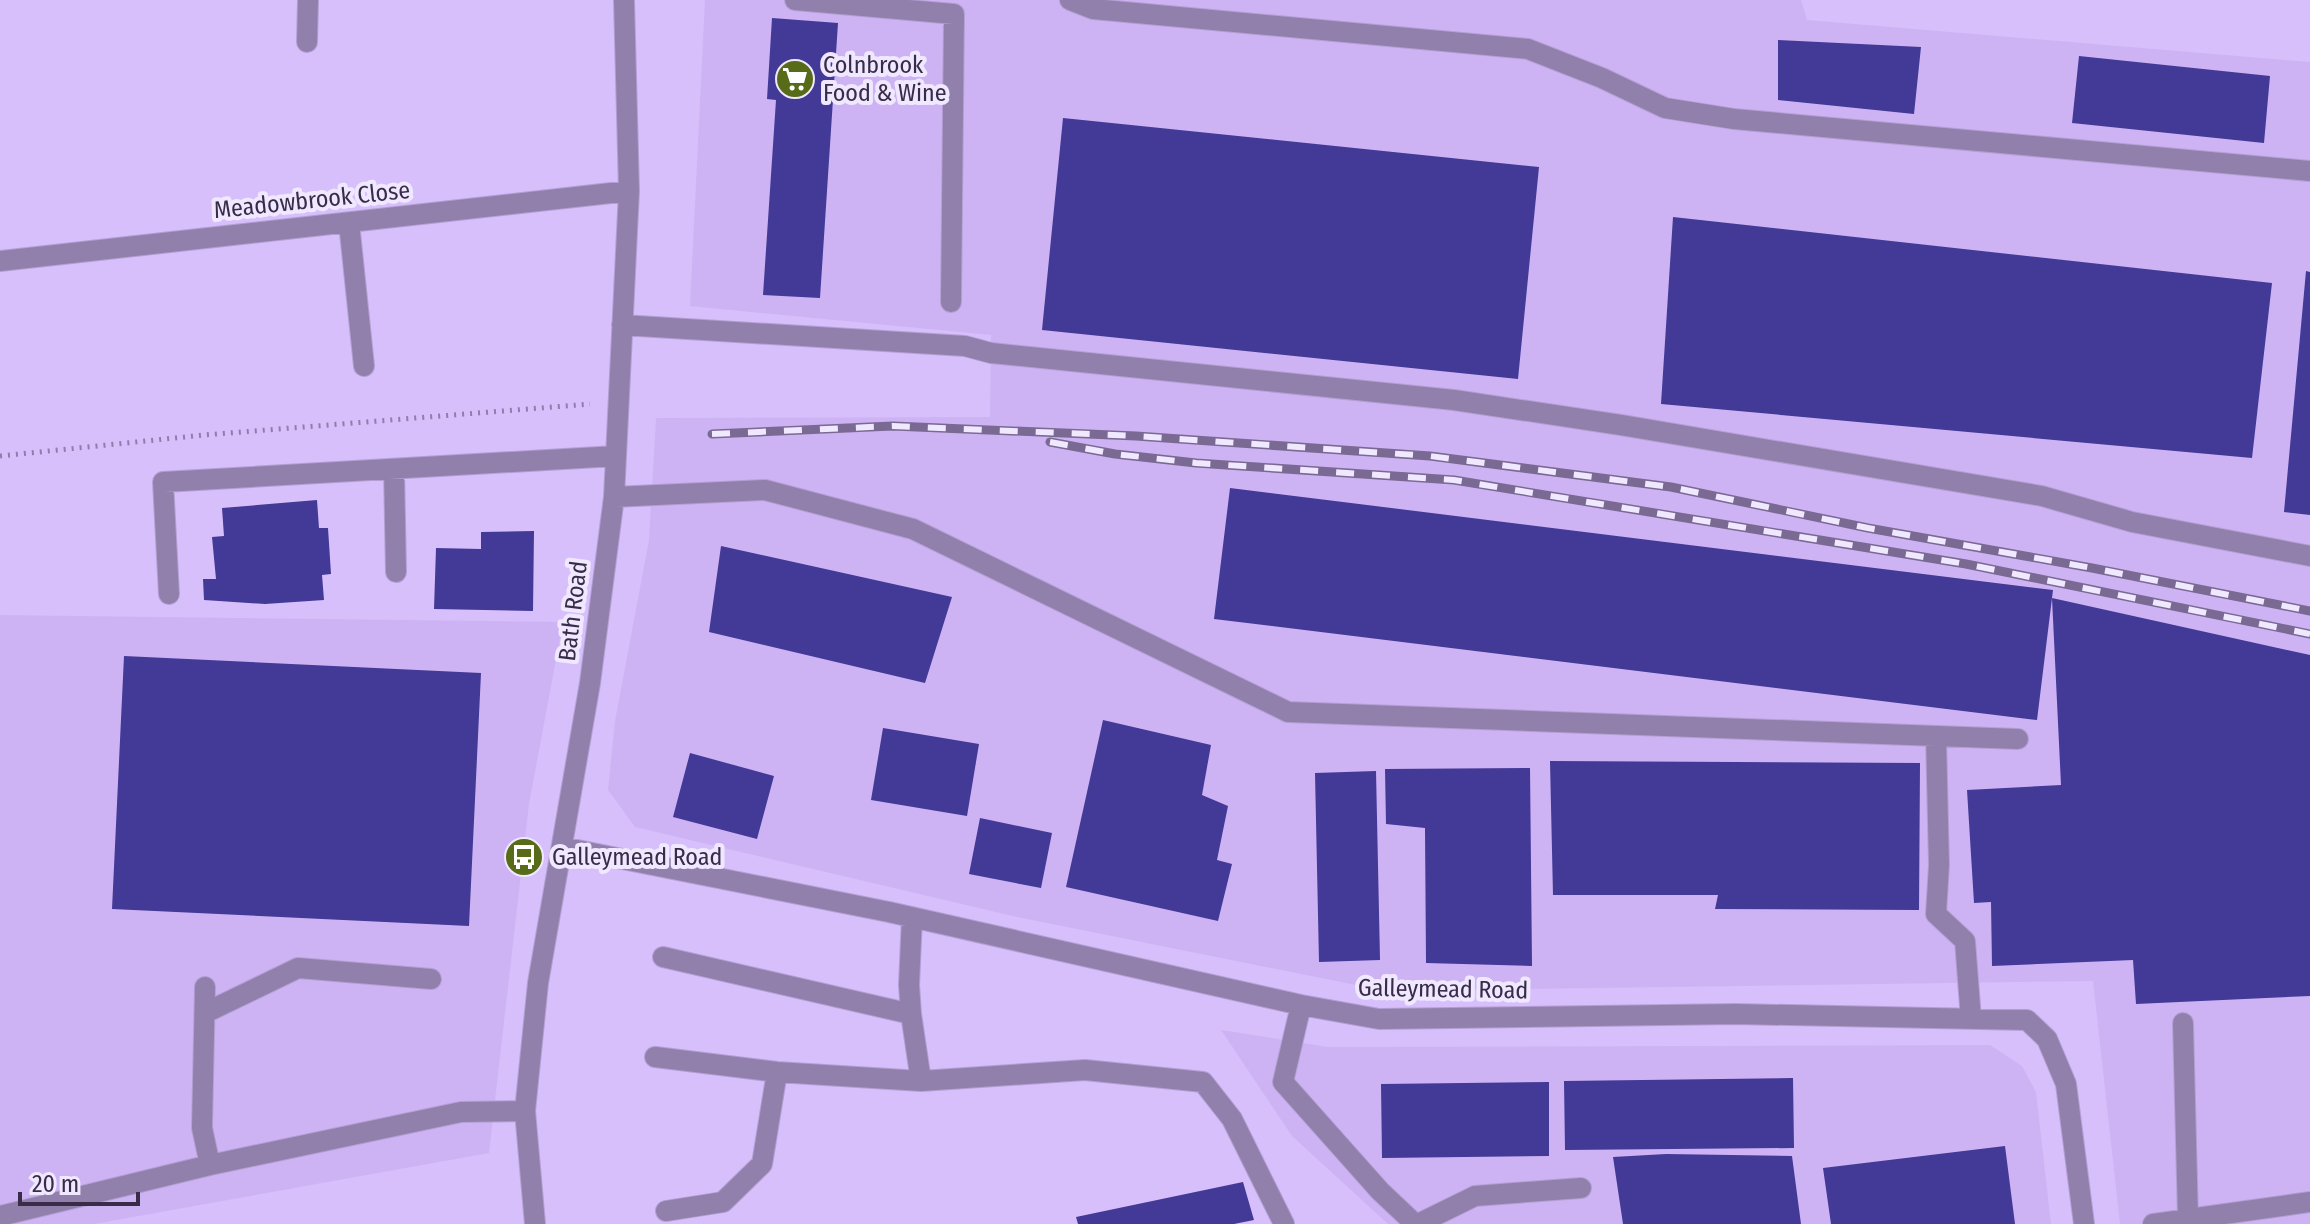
<svg xmlns="http://www.w3.org/2000/svg" width="2310" height="1224" font-family="'Fira Sans Condensed',sans-serif">
<style>
.built{fill:#cdb3f4}
.building{fill:#433996}
.lines{fill:none;stroke-linecap:round;stroke-linejoin:round}
.minor-casing{stroke:#b49fd4;stroke-width:22}
.path{stroke:#8f7dab;stroke-width:5;stroke-dasharray:2 6;stroke-linecap:butt}
.minor{stroke:#9180ab;stroke-width:20}
.rail-casing{stroke:#7a6992;stroke-width:9}
.rail{stroke:#f0e8ff;stroke-width:6;stroke-dasharray:18;stroke-linecap:butt}
.labels{text-anchor:middle;stroke-width:8;stroke-linejoin:round;paint-order:stroke}
.poi-label{font-size:24px;fill:#382c49;stroke:#f0e8ff;text-anchor:start}
.street-label{font-size:24px;fill:#382c49;stroke:#f0e8ff}
</style>
<rect width="100%" height="100%" fill="#d7bffb"/>
<!-- built -->
<path class="built" d="M705 0H1801L1807 20 2310 62V1224H2120L2093 981 1386 991 1017 917 635 827 608 790 615 721 649 540 656 418 990 417 991 335 690 306Z
M0 615 563 622 529 804 489 1153 94 1224H0Z
M1221 1030 1328 1047 1990 1045 2022 1066 2036 1092 2051 1224H1388L1292 1136Z"/>
<!-- building -->
<path class="building" d="M772 18 838 23 820 298 763 295 776 100 767 99Z
M1778 40 1921 47 1914 114 1778 100Z
M2079 56 2270 76 2264 143 2072 123Z
M1063 118 1539 167 1518 379 1042 330Z
M1673 217 2272 283 2252 458 1661 404Z
M2306 271 2310 272V515L2284 512Z
M1230 488 2053 590 2037 720 1214 619Z
M317 500 319 528H328L331 574 322 575 324 600 265 604 204 600 203 579H216L212 537 224 536 222 508Z
M534 531 533 611 434 609 436 548 481 549V532Z
M721 546 952 597 925 683 709 632Z
M2052 598 2310 655V996L2136 1004 2133 960 1992 966 1991 902 1974 903 1967 790 2061 785Z
M124 656 481 673 469 926 112 909Z
M1103 720 1211 745 1202 795 1228 806 1217 860 1232 864 1218 921 1066 887Z
M883 728 979 744 967 816 871 800Z
M690 753 774 776 757 839 673 817Z
M1550 761 1920 763 1919 910 1715 909 1718 895H1553Z
M1530 768 1532 966 1426 963 1425 828 1386 824 1385 769Z
M1376 771 1380 960 1319 962 1315 773Z
M980 818 1052 833 1041 888 969 874Z
M1793 1078 1794 1148 1565 1150 1564 1081Z
M1549 1082V1156L1382 1158 1381 1084Z
M2005 1146 2015 1224H1831L1823 1168Z
M1666 1154 1792 1156 1801 1224H1623L1613 1157Z
M1243 1182 1254 1220 1234 1224H1078L1076 1217Z"/>
<g class="lines">
<!-- minor casing -->
<g class="minor-casing">
<path id="minor" d="M795 0 954 14 951 302
M1070 0 1093 9 1528 49 1602 78 1665 108 1734 119 2310 171
M307 42 308 0
M349 223 364 366
M0 261 629 191
M622 325 965 346 991 353 1454 400 1621 425 2042 496 2132 522 2310 556
M394 469 396 572
M614 497 765 490 913 529 1288 712 2018 739
M169 594 163 482 616 456
M1936 736 1939 865 1936 914 1965 941 1971 1019
M562 847 889 912 1301 1005 1379 1019 1736 1014 2027 1020 2047 1039 2066 1084 2084 1224
M912 917 909 985 911 1014 921 1081
M663 957 911 1014
M205 987 202 1128 210 1165
M1301 1005 1283 1082 1380 1191 1415 1224
M205 1013 298 968 431 979
M2183 1023 2188 1219
M655 1057 777 1072 921 1081 1085 1070 1203 1082 1232 1119 1284 1224
M666 1211 723 1202 762 1164 777 1072
M0 1216 210 1165 461 1112 525 1111
M535 1224 525 1111 538 983 590 683 614 497 629 191 624 0
M1418 1224 1475 1196 1581 1188
M2153 1224 2310 1202"/>
</g>
<!-- path -->
<path class="path" d="M0 456 204 435 590 404"/>
<!-- minor -->
<use href="#minor" class="minor"/>
<!-- rail casing -->
<g class="rail-casing">
<path id="rail" d="M712 434 893 426 1136 436 1430 456 1671 487 1868 528 2092 568 2310 611
M1050 442 1115 454 1196 463 1454 480 1966 564 2310 634"/>
</g>
<!-- rail -->
<use href="#rail" class="rail"/>
</g>
<!-- icons -->
<defs>
<g id="supermarket-disc" transform="scale(2)"><circle r="9.5" fill="#576b19" stroke="#f0e8ff"/><path d="M-6-5.5h2.5l.6 2H6L4.5 2H-2.5L-4.4-4H-6ZM-1.5 3.2a1.3 1.3 0 1 0 .1 0ZM3 3.2a1.3 1.3 0 1 0 .1 0Z" fill="#fff"/></g>
<g id="bus-disc" transform="scale(2)"><circle r="9.5" fill="#576b19" stroke="#f0e8ff"/><path d="M-5-6H5V4H4V6H2V4H-2V6H-4V4H-5ZM-3.5-4V0h7V-4ZM-3.5 1.2v1.5H-2V1.2ZM2 1.2v1.5H3.5V1.2Z" fill="#fff"/></g>
</defs>
<g fill-rule="evenodd">
<use href="#supermarket-disc" x="795" y="79"/>
<use href="#bus-disc" x="524" y="857"/>
</g>
<g class="labels">
<!-- poi labels -->
<g class="poi-label">
<text x="823" y="73">Colnbrook<tspan x="823" dy="28">Food &amp; Wine</tspan></text>
<text x="552" y="865">Galleymead Road</text>
</g>
<!-- street labels -->
<g class="street-label">
<text transform="translate(312 200) rotate(-6)" y="8">Meadowbrook Close</text>
<text transform="translate(573 611) rotate(-83)" y="8">Bath Road</text>
<text transform="translate(1443 989) rotate(1)" y="8">Galleymead Road</text>
</g>
</g>
<!-- scale -->
<path d="M20 1192v12h118v-12" fill="none" stroke="#382c49" stroke-width="4"/>
<text x="32" y="1192" font-size="24" fill="#382c49" stroke="#f0e8ff" stroke-width="6" paint-order="stroke">20 m</text>
</svg>
